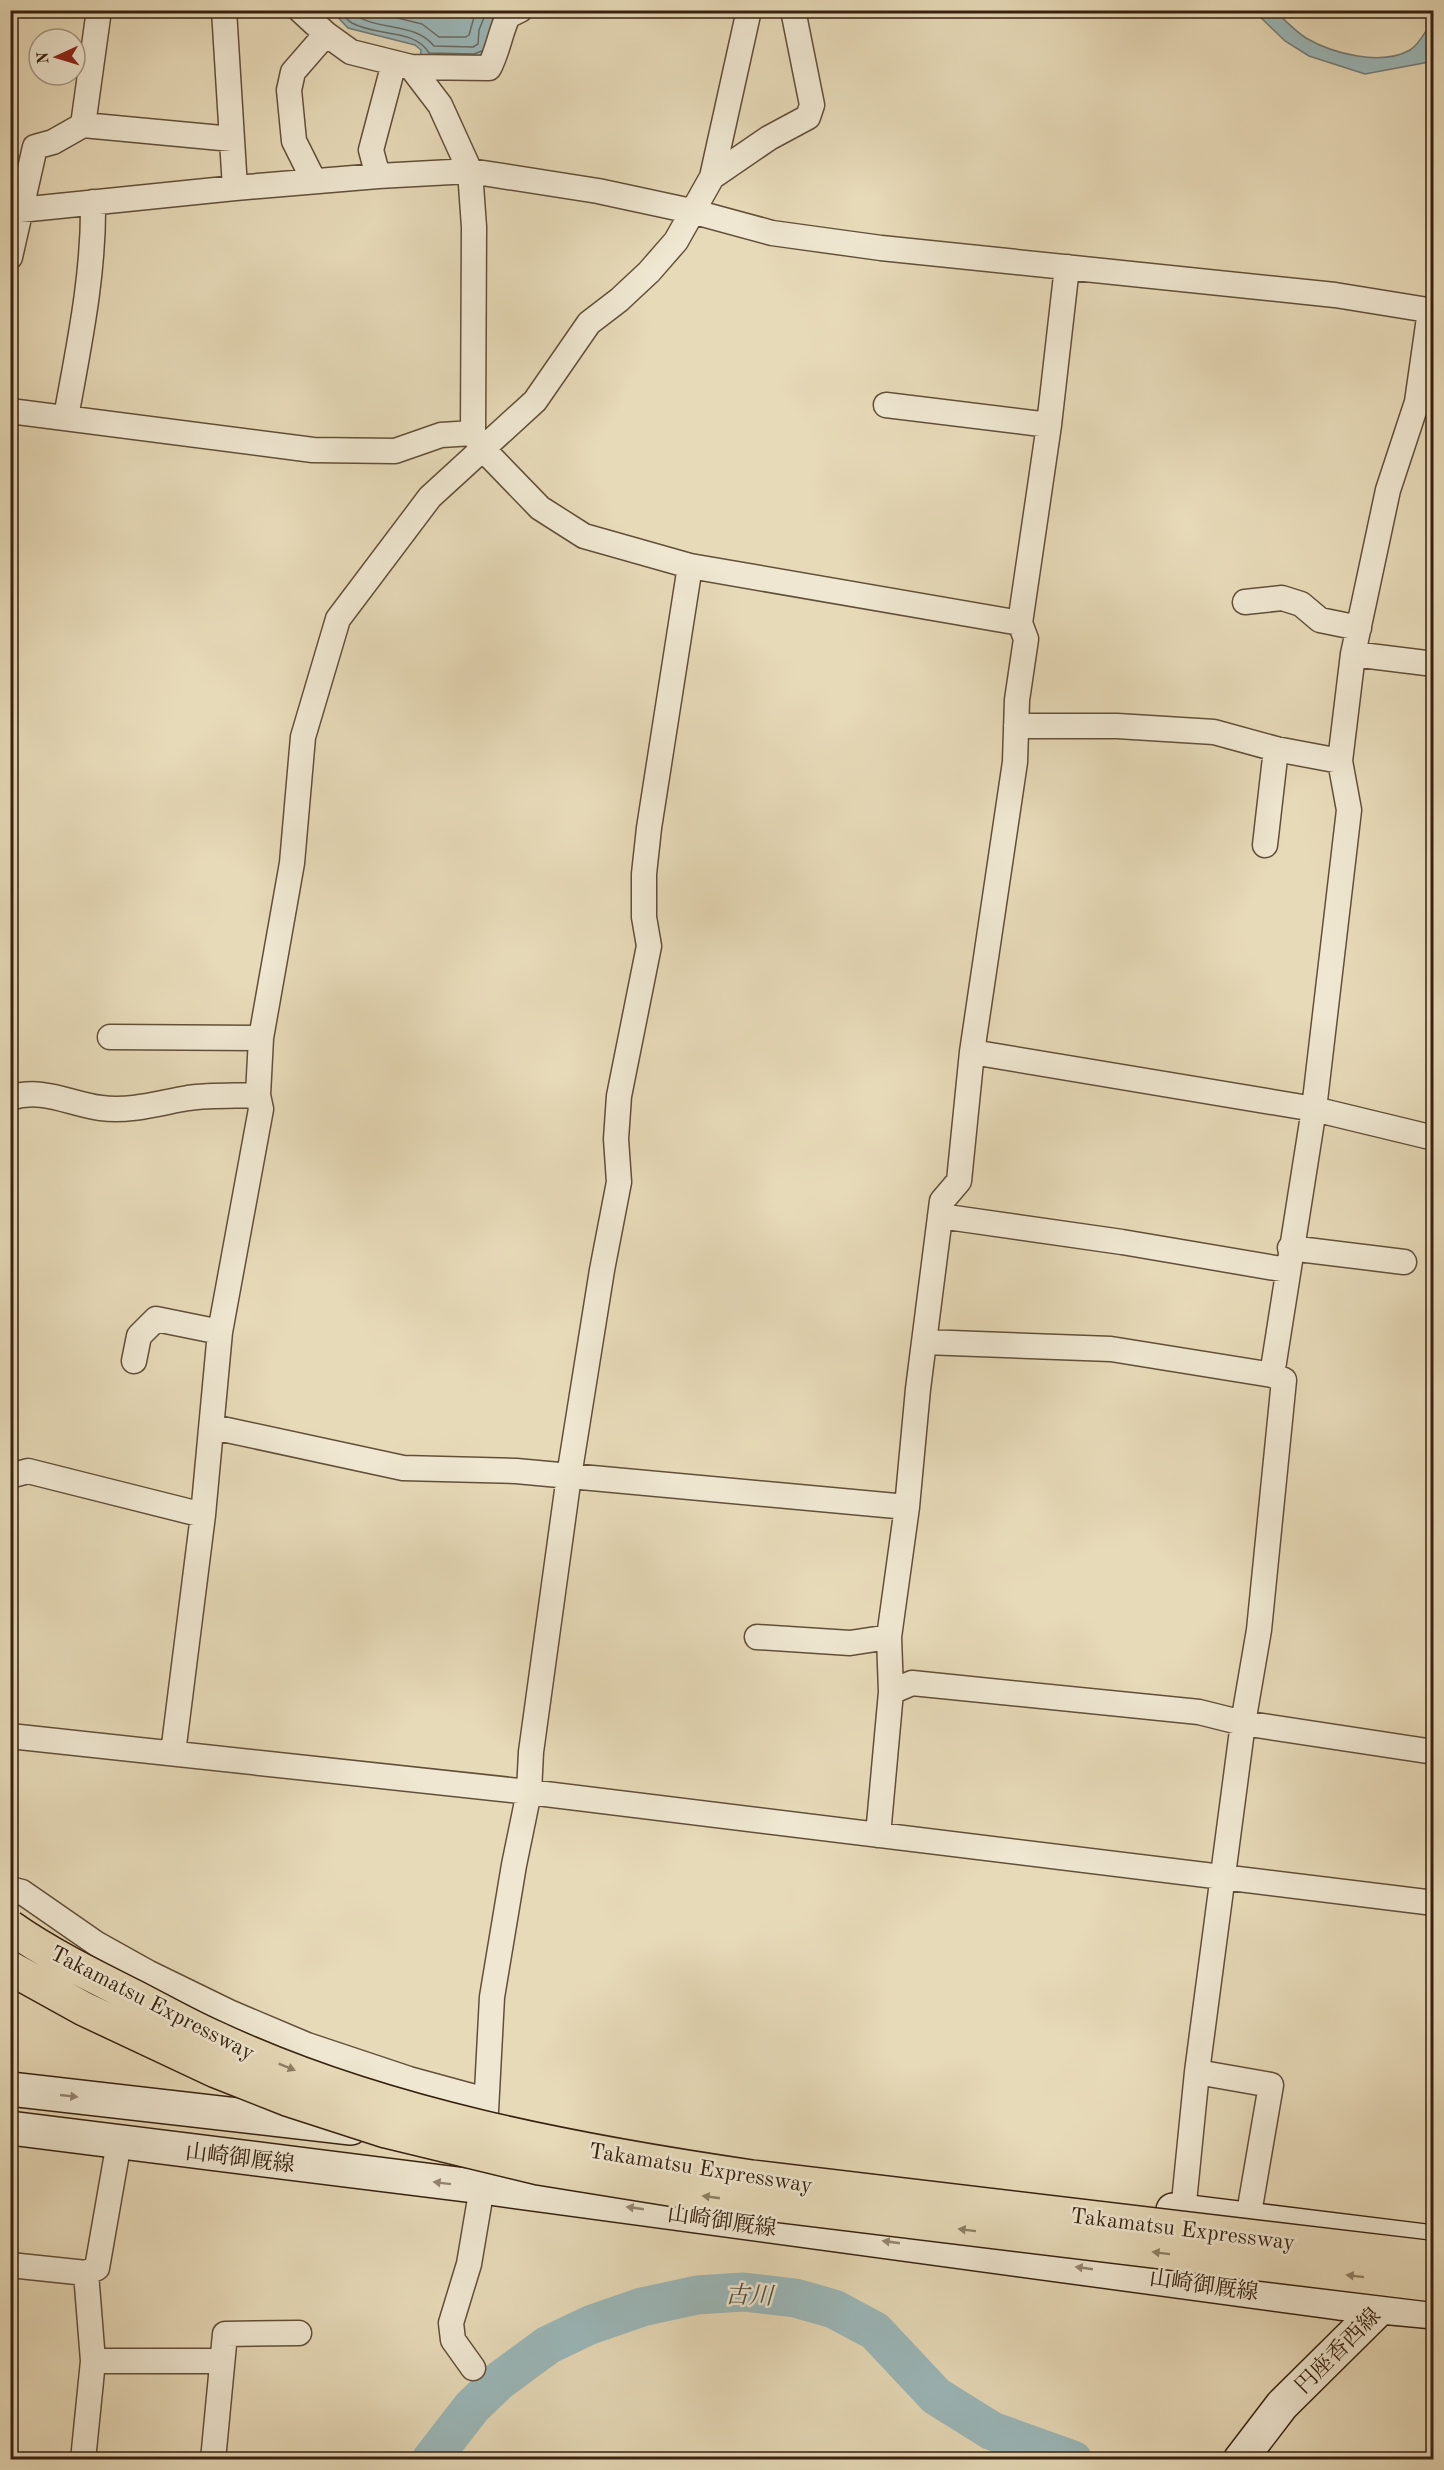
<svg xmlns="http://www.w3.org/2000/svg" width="1444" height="2470" font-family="'Old Standard TT','Noto Serif JP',serif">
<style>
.water{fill:#9bb8ba;stroke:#737c76;stroke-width:1.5}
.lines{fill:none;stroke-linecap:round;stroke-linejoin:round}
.shore{stroke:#686c64;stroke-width:1.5}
.river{stroke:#9bb8ba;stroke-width:39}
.street-casing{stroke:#624f39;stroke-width:27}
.secondary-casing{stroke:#36210f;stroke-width:36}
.street{stroke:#efe7d1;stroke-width:24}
.secondary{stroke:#efe7d1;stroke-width:33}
.highway-bridge-casing{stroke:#36210f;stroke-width:36;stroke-linecap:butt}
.highway-bridge{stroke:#e7dab8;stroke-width:33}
.oneway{fill:#8e7e64}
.oneway2{fill:#928470}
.labels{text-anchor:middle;stroke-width:5;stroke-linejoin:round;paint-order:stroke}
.street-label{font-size:22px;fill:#36210f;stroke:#efe7d1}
.water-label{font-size:24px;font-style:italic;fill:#544e42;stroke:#efe7d1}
</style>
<rect width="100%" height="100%" fill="#e7dab8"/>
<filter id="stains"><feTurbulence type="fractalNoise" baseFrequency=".00333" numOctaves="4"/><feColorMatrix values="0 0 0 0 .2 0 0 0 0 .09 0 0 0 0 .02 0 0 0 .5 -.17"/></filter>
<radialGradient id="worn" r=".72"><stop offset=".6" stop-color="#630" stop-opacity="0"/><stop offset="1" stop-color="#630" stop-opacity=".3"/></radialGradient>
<!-- water -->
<path class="water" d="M332 11H506L485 57 420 59 421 50 415 45 348 28Z
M1254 11H1275C1285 20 1295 31 1306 38 1333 54 1382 66 1410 50 1420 44 1426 29 1433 21V49L1429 62 1365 74 1309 56 1285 41Z"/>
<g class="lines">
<!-- shore -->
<path class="shore" d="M339 10C343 15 347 20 352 23 377 37 414 28 429 53L474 54 482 51
M349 10C373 33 413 20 434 46L473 47 478 44 479 30 487 10
M365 10 422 24 439 37H466L469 35 476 10"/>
<!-- river -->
<path class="river" d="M431 2460 472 2407 499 2381 548 2345 590 2325 642 2307 697 2295 743 2292 795 2298 834 2309 875 2331 936 2396 992 2431 1073 2460"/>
<!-- street casing -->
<g class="street-casing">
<path id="street" d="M224 10 235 188
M300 10 326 34 351 52 411 67 489 68C498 51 500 33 508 16L520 10
M411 67 440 105 470 171 474 227 473 433 482 448 540 508 584 536 690 566 1020 623
M83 125 232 139
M378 176 371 150 394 63
M712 177 769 138 808 117 812 105 793 10
M314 181 294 141 289 90 293 72 326 34
M10 211 235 188 378 176 470 171 598 191 691 211 772 233 881 248 1335 295 1434 311
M10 257 35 147 53 142 83 125 99 10
M886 405 1049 425
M10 411 313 450 395 451 441 435 473 433
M66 417C79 345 94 275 93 202
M1245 602 1282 598 1301 604 1320 620 1359 628
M1353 654 1434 664
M1016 726H1117L1214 732 1276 749 1340 761
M1265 845 1276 749
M110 1037 261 1038
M972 1052 1314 1109 1434 1138
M10 1098C42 1087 70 1104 101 1108 130 1112 159 1103 188 1098 211 1095 235 1096 258 1095
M940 1216 1122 1242 1287 1270
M1290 1248 1404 1262
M924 1342 1111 1349 1272 1375
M134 1361 139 1336 156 1319 220 1332
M213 1427 403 1468 516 1471 907 1507
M10 1476 28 1471 203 1515
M757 1637 850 1643 889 1637
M891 1692 912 1683 1199 1712 1243 1723 1434 1752
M10 1736 529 1792 1434 1903
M173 1753 203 1515 220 1332 261 1109 258 1095 261 1038 292 863 303 737 338 619 430 497 535 401 589 323 619 300 649 272 676 241 712 177 749 10
M878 1835 891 1692 889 1637 907 1507 918 1389 942 1201 959 1181 972 1052 1015 762 1017 700 1026 639 1020 623 1049 425 1067 267
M10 1889 22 1892 97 1944 149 1973 229 2012 307 2045 409 2079 486 2100
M1197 2072 1271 2085 1248 2219
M1183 2212 1197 2072 1243 1723 1259 1630 1284 1380 1272 1375 1314 1109 1349 810 1340 761 1353 654 1388 490 1417 402 1430 311
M10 2265 86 2273 93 2361 83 2460
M86 2273 97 2268 119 2142
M93 2361H222
M473 2368 453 2340 451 2323 469 2264 482 2187 492 1997 514 1865 529 1792 531 1752 569 1476 602 1270 619 1182 616 1139 619 1096 649 946 644 917V874L649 828 690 566
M213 2460 225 2334 299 2333"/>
</g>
<!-- secondary casing -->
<g class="secondary-casing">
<path id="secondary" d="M10 2089 351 2128
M10 2128 482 2187 1339 2303 1434 2312
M1173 2210 1425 2241
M1240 2460 1282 2405 1382 2306 1390 2295"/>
</g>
<!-- street -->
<use href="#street" class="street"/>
<!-- secondary -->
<use href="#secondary" class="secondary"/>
<!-- highway-bridge casing -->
<g class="highway-bridge-casing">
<path id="highway-bridge" d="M10 1927C48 1954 95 1977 137 1998 164 2012 190 2027 218 2039 382 2115 574 2151 752 2177L1434 2258
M10 1968 84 2009 216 2071 287 2099 386 2131 539 2168 750 2202 1434 2285"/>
</g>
<!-- highway-bridge -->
<use href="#highway-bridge" class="highway-bridge"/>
</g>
<!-- one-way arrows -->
<defs><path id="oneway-solid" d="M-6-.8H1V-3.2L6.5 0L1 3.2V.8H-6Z" transform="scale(1.5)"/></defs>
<g class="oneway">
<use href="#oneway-solid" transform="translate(287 2067) rotate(22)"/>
<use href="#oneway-solid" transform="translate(711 2197) rotate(-172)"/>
<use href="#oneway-solid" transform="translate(967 2230) rotate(-173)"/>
<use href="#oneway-solid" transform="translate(1161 2253) rotate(-173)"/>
<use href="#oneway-solid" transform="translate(1355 2276) rotate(-173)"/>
</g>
<g class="oneway2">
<use href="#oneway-solid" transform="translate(69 2096) rotate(6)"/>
<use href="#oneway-solid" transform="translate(442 2183) rotate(-173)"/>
<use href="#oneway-solid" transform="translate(635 2208) rotate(-172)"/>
<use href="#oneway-solid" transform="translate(891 2242) rotate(-172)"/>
<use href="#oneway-solid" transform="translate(1084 2268) rotate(-172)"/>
</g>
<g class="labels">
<!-- street labels -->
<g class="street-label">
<text transform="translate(153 2002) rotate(27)" y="8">Takamatsu Expressway</text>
<text transform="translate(240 2157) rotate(7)" y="8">山崎御厩線</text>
<text transform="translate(701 2167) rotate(9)" y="8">Takamatsu Expressway</text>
<text transform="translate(722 2220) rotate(8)" y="8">山崎御厩線</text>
<text transform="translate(1183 2228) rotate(7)" y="8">Takamatsu Expressway</text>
<text transform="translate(1204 2284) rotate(8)" y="8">山崎御厩線</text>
<text transform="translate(1337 2350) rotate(-45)" y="8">円座香西線</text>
</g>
<!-- water labels -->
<g class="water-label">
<text transform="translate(749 2295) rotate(2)" y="8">古川</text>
</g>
</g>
<!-- margin -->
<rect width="1444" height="2470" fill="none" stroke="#e7dab8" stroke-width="36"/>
<rect x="12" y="12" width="1420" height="2446" fill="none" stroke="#36210f" stroke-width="3"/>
<rect x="18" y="18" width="1408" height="2434" fill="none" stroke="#36210f" stroke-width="1.5"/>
<!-- north arrow -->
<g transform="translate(57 57) rotate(266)"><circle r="28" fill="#efe7d1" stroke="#a59883" stroke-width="1.5"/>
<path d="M0-4.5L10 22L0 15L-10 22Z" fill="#8f2418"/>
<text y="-9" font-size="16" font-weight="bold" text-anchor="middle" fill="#36210f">N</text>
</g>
<rect width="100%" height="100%" filter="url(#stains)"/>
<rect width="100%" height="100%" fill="url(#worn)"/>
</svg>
